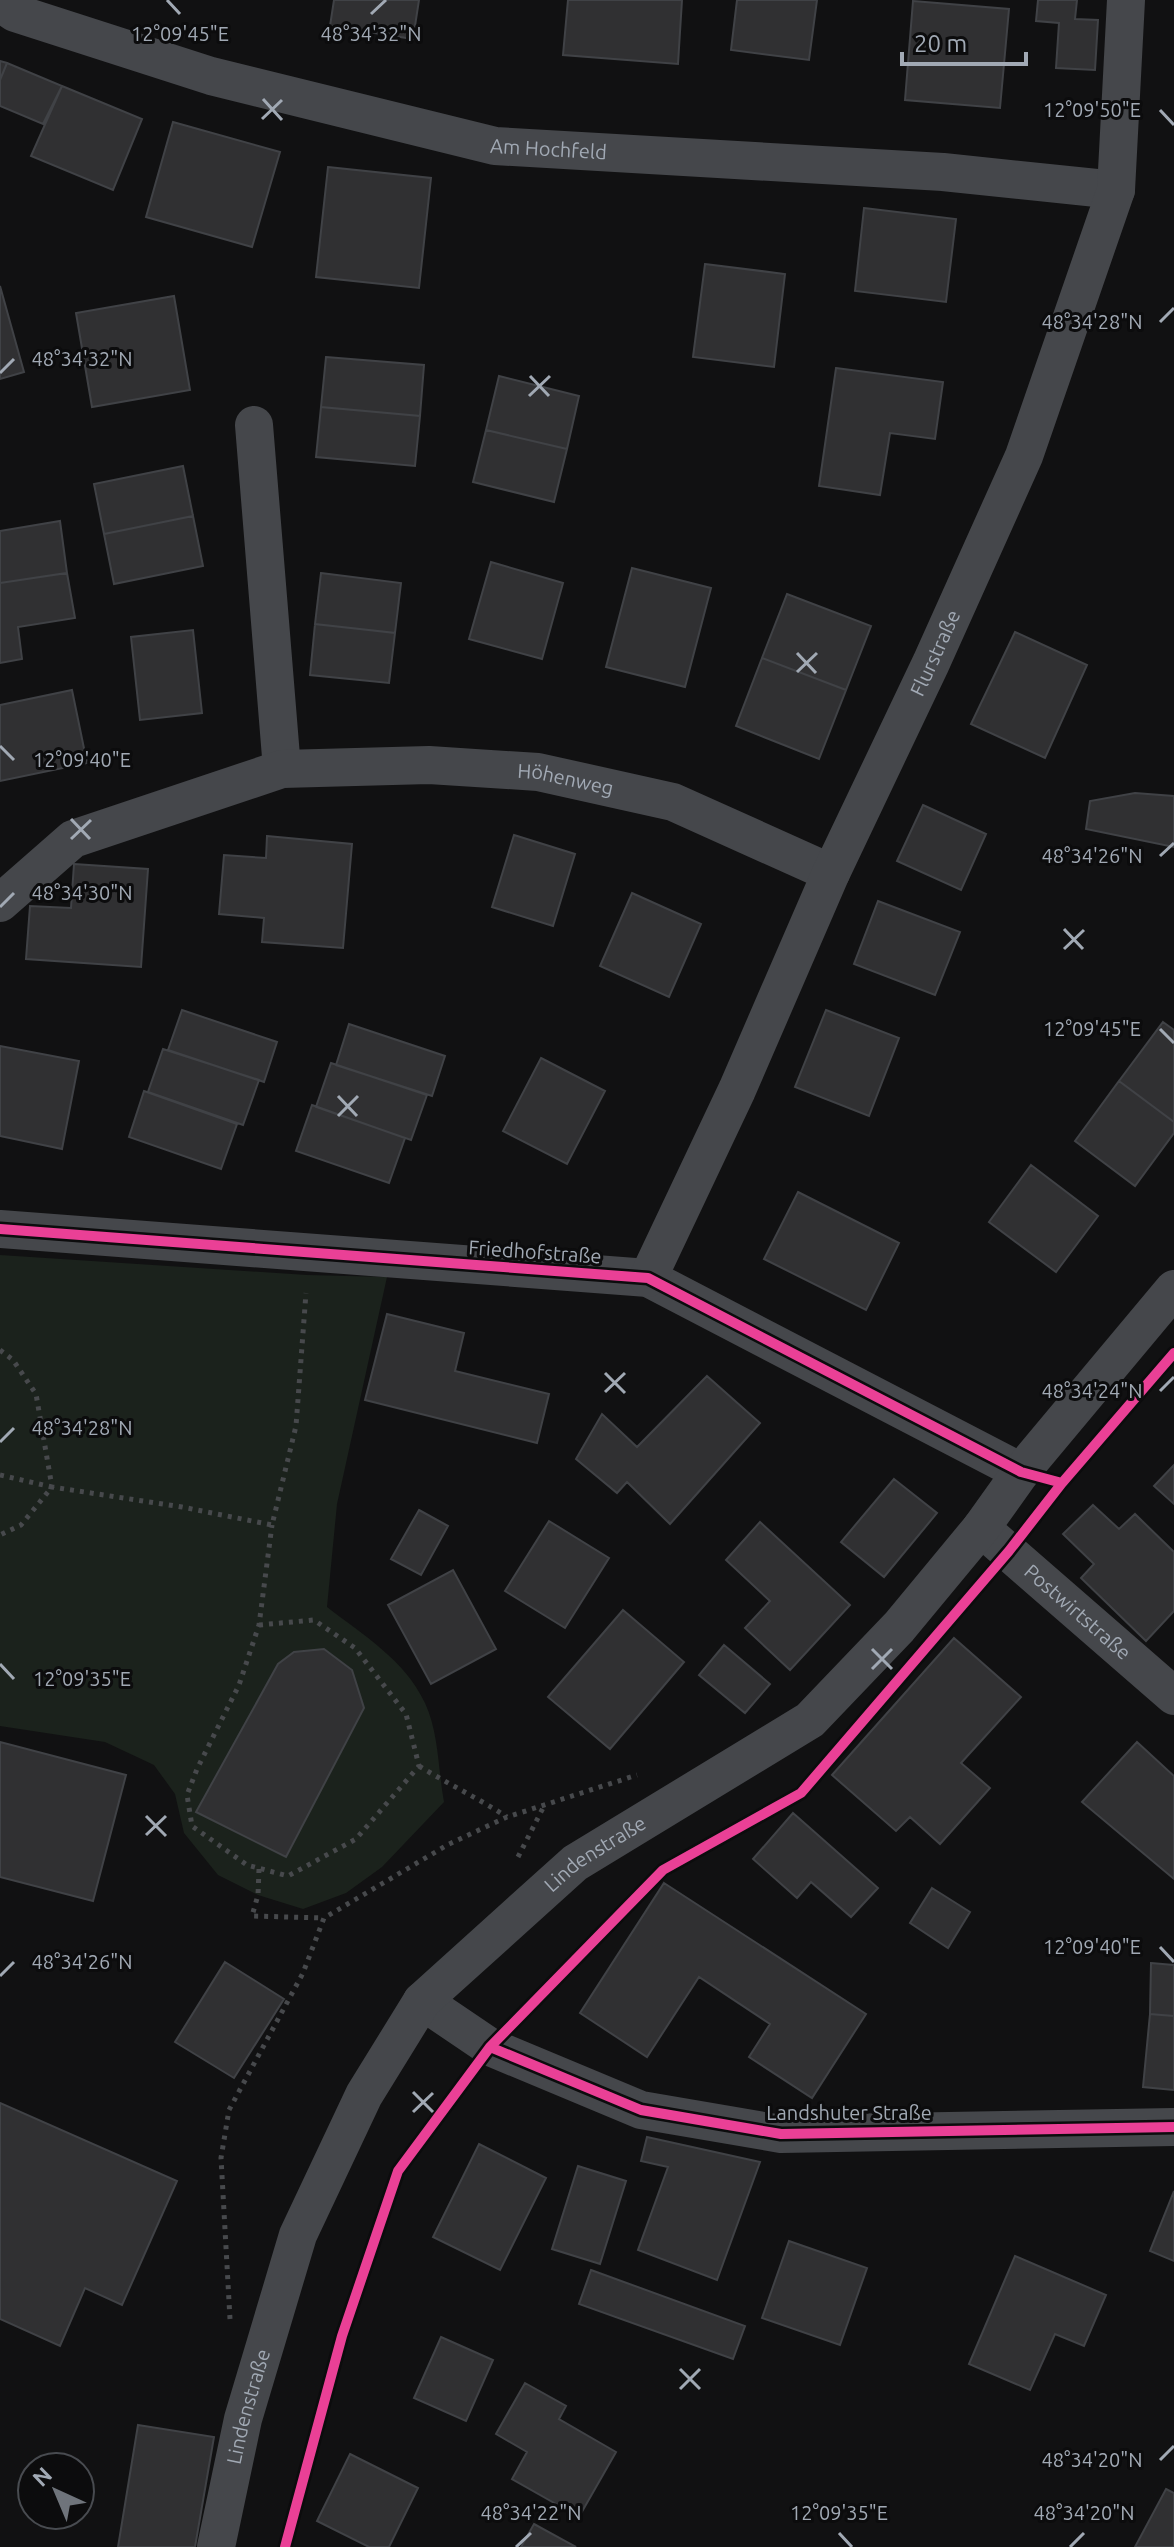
<svg xmlns="http://www.w3.org/2000/svg" width="1174" height="2547" font-family="Ubuntu,sans-serif">
<style>
.green{fill:#1b221c}
.building{fill:#303032;stroke:#404246;stroke-width:2}
.lines{fill:none;stroke-linecap:round;stroke-linejoin:round}
.path{stroke:#47494c;stroke-width:5;stroke-dasharray:4 6;stroke-linecap:butt}
.street{stroke:#45474b;stroke-width:38}
.cycleway-casing{stroke:#0c0c0d;stroke-width:15}
.cycleway{stroke:#ea4096;stroke-width:10}
.ticks{fill:none;stroke:#a1a9b4;stroke-width:3}
.labels{text-anchor:middle;stroke-width:6;stroke-linejoin:round;paint-order:stroke}
.street-label{font-size:20px;fill:#a1a9b4;stroke:#0c0c0d}
.ticks-label{font-size:20px;text-anchor:middle;fill:#a1a9b4;stroke:#0c0c0d;stroke-width:6;stroke-linejoin:round;paint-order:stroke}
</style>
<rect width="100%" height="100%" fill="#111112"/>
<!-- green -->
<path class="green" d="M0 1255 307 1275 387 1277 337 1504 327 1607C363 1635 405 1660 425 1703 439 1733 438 1770 444 1802L382 1867 346 1893 303 1909 258 1895 218 1875 184 1833 175 1794 154 1765 105 1742 0 1726Z"/>
<!-- building -->
<path class="building" d="M334 0H419L413 39 330 26Z
M568 0H682L678 64 563 55Z
M737 0H817L809 60 731 50Z
M1038 0H1077L1075 19 1098 20 1095 70 1056 68 1059 23 1036 21Z
M913 1 1009 9 1000 108 905 100Z
M0 61 7 63 0 80Z
M7 63 62 86 43 124 0 106V80Z
M62 86 142 119 113 190 31 156Z
M173 122 280 152 252 247 146 217Z
M328 167 431 178 419 288 316 277Z
M864 208 956 219 946 302 855 291Z
M705 264 785 274 774 367 693 357Z
M0 286 24 372 0 379Z
M174 296 190 390 92 407 76 313Z
M326 357 424 365 420 416 321 407Z
M836 368 943 382 935 439 890 433 880 495 819 486Z
M499 376 579 396 567 449 486 430Z
M321 407 420 416 415 466 316 457Z
M486 430 567 449 554 502 473 482Z
M183 466 193 516 104 534 94 484Z
M193 516 203 566 114 584 104 534Z
M60 521 67 573 0 583V531Z
M491 562 563 583 542 659 469 639Z
M632 568 711 588 685 687 606 667Z
M67 573 75 618 18 627 22 659 0 663V583Z
M321 573 401 583 395 633 315 624Z
M787 594 871 626 846 690 762 658Z
M315 624 395 633 389 683 310 675Z
M193 630 202 713 140 720 131 637Z
M1015 632 1087 665 1045 758 971 724Z
M762 658 846 690 819 759 736 726Z
M72 690 87 763 0 781V705Z
M1135 793 1174 796V847L1086 829 1090 801Z
M923 805 986 834 961 890 897 861Z
M514 835 575 854 553 926 492 907Z
M267 836 352 844 343 948 262 942 264 918 219 914 224 855 266 858Z
M74 864 148 869 141 967 26 959 30 906 71 908Z
M632 893 701 924 669 997 600 966Z
M878 901 960 932 935 995 854 964Z
M182 1010 277 1042 264 1082 168 1050Z
M826 1010 899 1038 869 1116 795 1087Z
M1163 1022 1174 1030V1122L1119 1081Z
M349 1024 445 1056 432 1096 336 1065Z
M0 1046 79 1061 62 1149 0 1136Z
M163 1049 259 1080 243 1125 148 1092Z
M541 1058 605 1091 567 1164 503 1131Z
M331 1063 427 1095 411 1140 316 1107Z
M1119 1081 1174 1122V1133L1135 1186 1075 1141Z
M144 1091 237 1124 221 1169 129 1137Z
M312 1105 405 1138 389 1183 296 1151Z
M1031 1165 1098 1216 1056 1272 989 1222Z
M798 1192 899 1243 866 1310 764 1259Z
M387 1314 464 1333 455 1371 549 1394 537 1443 365 1400Z
M707 1376 760 1423 670 1524 627 1482 617 1493 576 1459 602 1414 637 1447Z
M1174 1465V1504L1154 1486Z
M894 1479 937 1513 884 1577 841 1542Z
M1093 1505 1119 1529 1135 1514 1174 1552V1611L1146 1641 1081 1578 1094 1564 1063 1534Z
M419 1510 448 1526 421 1575 391 1559Z
M549 1521 609 1558 565 1628 505 1591Z
M760 1522 850 1605 790 1670 745 1628 770 1601 726 1560Z
M453 1570 496 1649 431 1684 388 1605Z
M623 1610 684 1662 610 1749 548 1697Z
M954 1638 1021 1697 961 1763 990 1788 940 1844 910 1817 896 1831 832 1775Z
M724 1645 770 1684 745 1713 699 1675Z
M324 1649 352 1670 364 1708 286 1857 196 1812 278 1664 294 1652Z
M0 1742 126 1775 93 1901 0 1877Z
M1137 1742 1174 1776V1879L1082 1802Z
M793 1813 878 1888 851 1917 811 1882 797 1898 753 1859Z
M664 1883 866 2014 812 2098 749 2057 770 2024 699 1977 647 2057 580 2013Z
M932 1888 970 1912 948 1948 910 1923Z
M225 1962 284 1999 234 2078 175 2042Z
M1151 1963 1174 1965V2016L1150 2014Z
M1150 2014 1174 2016V2090L1143 2087Z
M0 2103 177 2181 122 2305 85 2288 60 2346 0 2319Z
M647 2137 760 2162 717 2280 638 2250 668 2167 641 2161Z
M479 2144 546 2178 500 2270 433 2237Z
M578 2166 626 2181 600 2264 552 2249Z
M1174 2191V2261L1150 2251Z
M789 2241 867 2268 840 2345 762 2318Z
M1015 2256 1106 2295 1084 2346 1055 2334 1030 2390 969 2364Z
M591 2270 745 2326 733 2359 579 2304Z
M441 2337 493 2360 466 2421 414 2398Z
M525 2383 566 2406 559 2419 616 2452 579 2517 512 2479 527 2452 496 2434Z
M138 2425 214 2437 195 2547H118Z
M350 2454 418 2488 389 2547H369L317 2521Z
M1166 2489 1174 2493V2547H1135Z
M534 2524 576 2547H521Z"/>
<g class="lines">
<!-- path -->
<path class="path" d="M0 1350 13 1360 36 1394 52 1487 182 1507 272 1525 296 1426 306 1293
M0 1475 52 1487 21 1525 0 1535
M259 1625 314 1620 355 1648 406 1714 419 1766 356 1839 288 1876 247 1865 192 1826 187 1795 197 1769 239 1685 259 1625 272 1525
M419 1766C448 1784 478 1798 507 1817
M518 1857 544 1806
M259 1869 258 1895 252 1916 324 1918
M230 2319 221 2158 229 2110 303 1973 324 1918 449 1844 507 1817 637 1775"/>
<!-- street -->
<g class="street">
<path id="s1" d="M0 3 15 13 211 76 495 146 943 172 1116 190"/>
<path d="M254 425 282 769"/>
<path id="s2" d="M0 903 73 839 282 769 429 765 538 772 673 802 831 873"/>
<path d="M0 1229 648 1278 1021 1472"/>
<path id="s3" d="M648 1278 737 1090 831 873 931 663 1024 456 1116 190 1126 0"/>
<path id="s4" d="M981 1528 1174 1696"/>
<path d="M422 2001 490 2047 641 2110 781 2134 1174 2127"/>
<path id="s5" d="M216 2547 243 2419 298 2235 364 2095 422 2001 575 1863 810 1720 899 1627 981 1528 1021 1472 1174 1289"/>
</g>
<!-- cycleway casing -->
<g class="cycleway-casing">
<path id="cycleway" d="M0 1229 648 1278 1021 1472 1062 1483
M490 2047 641 2110 781 2134 1174 2127
M285 2547 342 2336 398 2171 490 2047 663 1870 801 1793 1009 1551 1062 1483 1174 1353"/>
</g>
<!-- cycleway -->
<use href="#cycleway" class="cycleway"/>
</g>
<!-- ticks -->
<path class="ticks" d="M167 0 180 14M371 14 386 0M263 99 282 120M1160 110 1174 125M262 119 282 100M1160 322 1174 308M0 373 14 359M530 376 549 396M529 396 550 376M797 653 816 673M797 672 817 653M0 746 14 760M71 819 90 839M71 839 91 820M1160 856 1174 843M0 907 14 893M1064 929 1083 949M1064 949 1084 930M1160 1029 1174 1043M338 1096 357 1116M338 1116 358 1096M605 1373 625 1393M1160 1391 1174 1377M605 1392 625 1373M0 1442 14 1428M872 1649 892 1669M0 1664 14 1679M872 1669 892 1649M146 1816 166 1836M146 1835 166 1816M1160 1947 1174 1962M0 1976 14 1962M413 2092 433 2112M413 2112 433 2093M680 2369 700 2389M680 2389 700 2369M1160 2460 1174 2446M839 2533 852 2547M516 2547 531 2533M1070 2547 1084 2533"/>
<g class="labels">
<!-- street labels -->
<g class="street-label">
<text dy="7" stroke="none"><textPath href="#s1" startOffset="570">Am Hochfeld</textPath></text>
<text dy="7" stroke="none"><textPath href="#s3" startOffset="688">Flurstraße</textPath></text>
<text dy="7" stroke="none"><textPath href="#s2" startOffset="602">Höhenweg</textPath></text>
<text transform="translate(535 1252) rotate(4)" y="7">Friedhofstraße</text>
<text dy="7" stroke="none"><textPath href="#s4" startOffset="128">Postwirtstraße</textPath></text>
<text dy="7" stroke="none"><textPath href="#s5" startOffset="816">Lindenstraße</textPath></text>
<text x="849" y="2120">Landshuter Straße</text>
<text dy="7" stroke="none"><textPath href="#s5" startOffset="144">Lindenstraße</textPath></text>
</g>
</g>
<g class="ticks-label">
<text x="371" y="41">48°34'32"N</text>
<text x="180" y="41">12°09'45"E</text>
<text x="1092" y="117">12°09'50"E</text>
<text x="1092" y="329">48°34'28"N</text>
<text x="82" y="366">48°34'32"N</text>
<text x="82" y="767">12°09'40"E</text>
<text x="1092" y="863">48°34'26"N</text>
<text x="82" y="900">48°34'30"N</text>
<text x="1092" y="1036">12°09'45"E</text>
<text x="1092" y="1398">48°34'24"N</text>
<text x="82" y="1435">48°34'28"N</text>
<text x="82" y="1686">12°09'35"E</text>
<text x="1092" y="1954">12°09'40"E</text>
<text x="82" y="1969">48°34'26"N</text>
<text x="1092" y="2467">48°34'20"N</text>
<text x="839" y="2520">12°09'35"E</text>
<text x="531" y="2520">48°34'22"N</text>
<text x="1084" y="2520">48°34'20"N</text>
</g>
<!-- north arrow -->
<g transform="translate(56 2491) rotate(316)"><circle r="38" fill="#0c0c0d" stroke="#484b50" stroke-width="2"/>
<path d="M0-6L14 30L0 20L-14 30Z" fill="#6f747b"/>
<text y="-12" font-size="22" font-weight="bold" text-anchor="middle" fill="#a1a9b4">N</text>
</g>
<!-- scale -->
<path d="M902 52v12h124v-12" fill="none" stroke="#a1a9b4" stroke-width="4"/>
<text x="914" y="52" font-size="24" fill="#a1a9b4" stroke="#0c0c0d" stroke-width="6" paint-order="stroke">20 m</text>
</svg>
